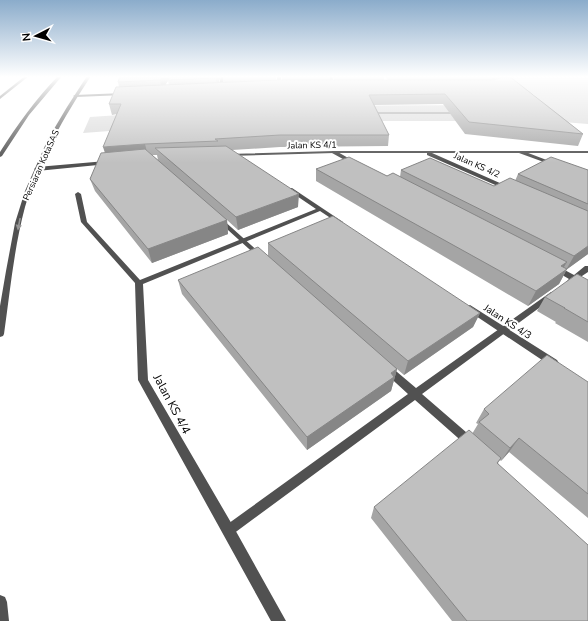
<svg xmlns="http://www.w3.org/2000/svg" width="588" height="621" font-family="'Nunito Sans',sans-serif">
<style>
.green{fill:#d8d8d8}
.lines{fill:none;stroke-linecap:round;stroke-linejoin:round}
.stream{fill:#9f9f9f;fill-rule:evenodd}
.service{fill:#515151;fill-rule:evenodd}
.minor{fill:#515151;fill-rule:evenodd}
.tertiary{fill:#515151;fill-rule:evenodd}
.wall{fill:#a5a5a5;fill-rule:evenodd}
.shaded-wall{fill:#868686}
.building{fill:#c0c0c0;stroke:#868686}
.oneway{fill:#979797}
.labels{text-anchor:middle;stroke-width:4;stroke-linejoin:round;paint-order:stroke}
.far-street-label{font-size:9px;fill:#000;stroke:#fff}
.street-label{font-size:10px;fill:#000;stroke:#fff}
.near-street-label{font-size:12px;fill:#000;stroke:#fff}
</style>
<rect width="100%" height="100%" fill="#fff"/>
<!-- green -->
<path class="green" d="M500 76H588V124L551 121H242L83 133 90 117 256 106 546 105 533 94 515 90Z"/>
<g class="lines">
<!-- stream -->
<path class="stream" d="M368 112H459L461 113 459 114H369Z"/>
<!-- service -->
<path class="service" d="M25 76H29L0 99V96Z
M221 76H225L222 88 220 89 218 88Z
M328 76H332L335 88 332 87Z
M332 151H336L357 163 352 164 332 153Z
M519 151H523L557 164 552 165 519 153Z
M220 218 222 219 262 255 263 256 262 257H258L218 221 217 220Z
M585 266H588V272L579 278 588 283V288L575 282 571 283H568L567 281 569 279 552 269 553 267H559L574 275Z
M551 292 554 293 555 295 554 297 422 394 474 439 475 442 474 445 470 447 466 445 415 400 233 534 229 536 225 534 223 530 225 526 408 394 384 372 382 369 384 366 387 365 390 366 416 388Z"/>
<!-- minor -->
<path class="minor" d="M277 76H281V87L279 88 277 87Z
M123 93 124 95 75 97 73 96 75 95Z
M334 151H588V153H432L511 188V190L509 191 427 155V153H334L227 156 225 155 227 154Z
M106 161 109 163 108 164 37 171 34 169 37 167Z
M288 188H292L343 222 342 223H338L320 211 143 284 148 380 233 526 286 621H271L138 380 135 283 81 222 75 194 78 192 81 194 87 222 140 280 316 209 288 190Z
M470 305 557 360 559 363 557 366 554 367 551 366 467 310 466 308 467 306Z"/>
<!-- tertiary -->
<path class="tertiary" d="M58 76H62L29 115 2 156 0 157V152C17 125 36 99 58 76Z
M87 76H91C64 117 39 160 25 207 14 248 10 292 4 334L3 336 0 337V306L6 271 15 223 25 191 48 139 67 107Z
M0 595 5 597 7 602 9 621H0Z"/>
</g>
<!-- wall -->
<path class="wall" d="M120 76H221L218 82H223V76H276V80H282V76H330V80H334L333 76H384V80H388L385 76H509L583 134 578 146 465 134 443 104 374 105 389 135 388 146 280 147 232 150 298 207 238 230 227 220 228 234 152 263 95 191 90 179 105 153 117 114 112 115 109 104 119 87 118 82ZM168 81 169 85H165ZM152 155H157L158 160Z
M316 169 400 177 401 170 494 186 515 181 518 174 588 170V254L567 269 559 284 528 306 316 181Z
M268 243 480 313 473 327 404 375 397 369 391 391 307 450 182 294 178 280 268 256Z
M588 280V342L555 323 556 322 537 311 545 297Z
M588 382V518L509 452 501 461 500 460 498 463 588 621H452L371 518 374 507 472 434 478 424 476 423 484 409Z"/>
<!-- shaded-wall -->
<path class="shaded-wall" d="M163 76H171L162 90 160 80Z
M216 76H221L217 87 216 78Z
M493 76H495L493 84H491Z
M145 144 148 156 107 159 103 147Z
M299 194 298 207 238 230 236 217Z
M227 220 228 234 152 263 148 249Z
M588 246V254L566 270 574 256Z
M567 262 559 275 567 269 559 284 528 306 536 291 561 266Z
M480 313 473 327 404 375 408 361Z
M397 369 391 391 307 450V437Z
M519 438 509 452 501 461 510 448Z"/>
<!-- building -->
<path class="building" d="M120 76H163L160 80 118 82Z
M170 76H216V78L168 80Z
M223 76H262L223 77Z
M505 76H509L583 134 469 122 445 94 369 95 389 135H280L215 139 218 141 145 144 103 147 121 104H109L116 87 279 80H494Z
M226 146 299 194 236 217 155 148Z
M145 149 227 220 148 249 90 179 101 153Z
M349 157 387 176 393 173 567 262 561 266 567 269 536 291 316 169Z
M551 157 588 170V204L518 174Z
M430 158 494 186 510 178 588 211V246L574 256 401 170Z
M333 216 480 313 408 361 268 243Z
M258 247 397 369 391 373 394 377 307 437 178 280Z
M577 274 588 280V322L564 308H565L545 297Z
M547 355 588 382V494L519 438 510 448 479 422 489 414 484 409Z
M469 430 501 458 497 463 588 545V621H467L374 507Z"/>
<!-- one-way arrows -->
<defs><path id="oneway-solid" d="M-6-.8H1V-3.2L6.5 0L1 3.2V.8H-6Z"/></defs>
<use class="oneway" href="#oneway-solid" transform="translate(19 224) rotate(101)"/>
<!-- sky -->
<linearGradient id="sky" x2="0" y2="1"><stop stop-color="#8baccb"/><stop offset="0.47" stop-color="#fff"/><stop offset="1" stop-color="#fff" stop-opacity="0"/></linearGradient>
<rect width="588" height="163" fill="url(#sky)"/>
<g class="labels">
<!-- far-street labels -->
<g class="far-street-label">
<text transform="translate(312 145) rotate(-1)" y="3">Jalan KS 4/1</text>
<text transform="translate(41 165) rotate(-66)" y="3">Persiaran KotaSAS</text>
<text transform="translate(477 165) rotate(24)" y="3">Jalan KS 4/2</text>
</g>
<!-- street labels -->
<g class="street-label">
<text transform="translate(508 321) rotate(33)" y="4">Jalan KS 4/3</text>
</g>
<!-- near-street labels -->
<g class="near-street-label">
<text transform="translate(172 404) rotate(62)" y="4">Jalan KS 4/4</text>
</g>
</g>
<!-- north arrow -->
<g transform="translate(36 36) rotate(264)" stroke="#ffffff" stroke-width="3" paint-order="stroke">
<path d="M0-3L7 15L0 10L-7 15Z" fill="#000000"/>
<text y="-6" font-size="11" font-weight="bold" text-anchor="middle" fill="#000000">N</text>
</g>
</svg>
